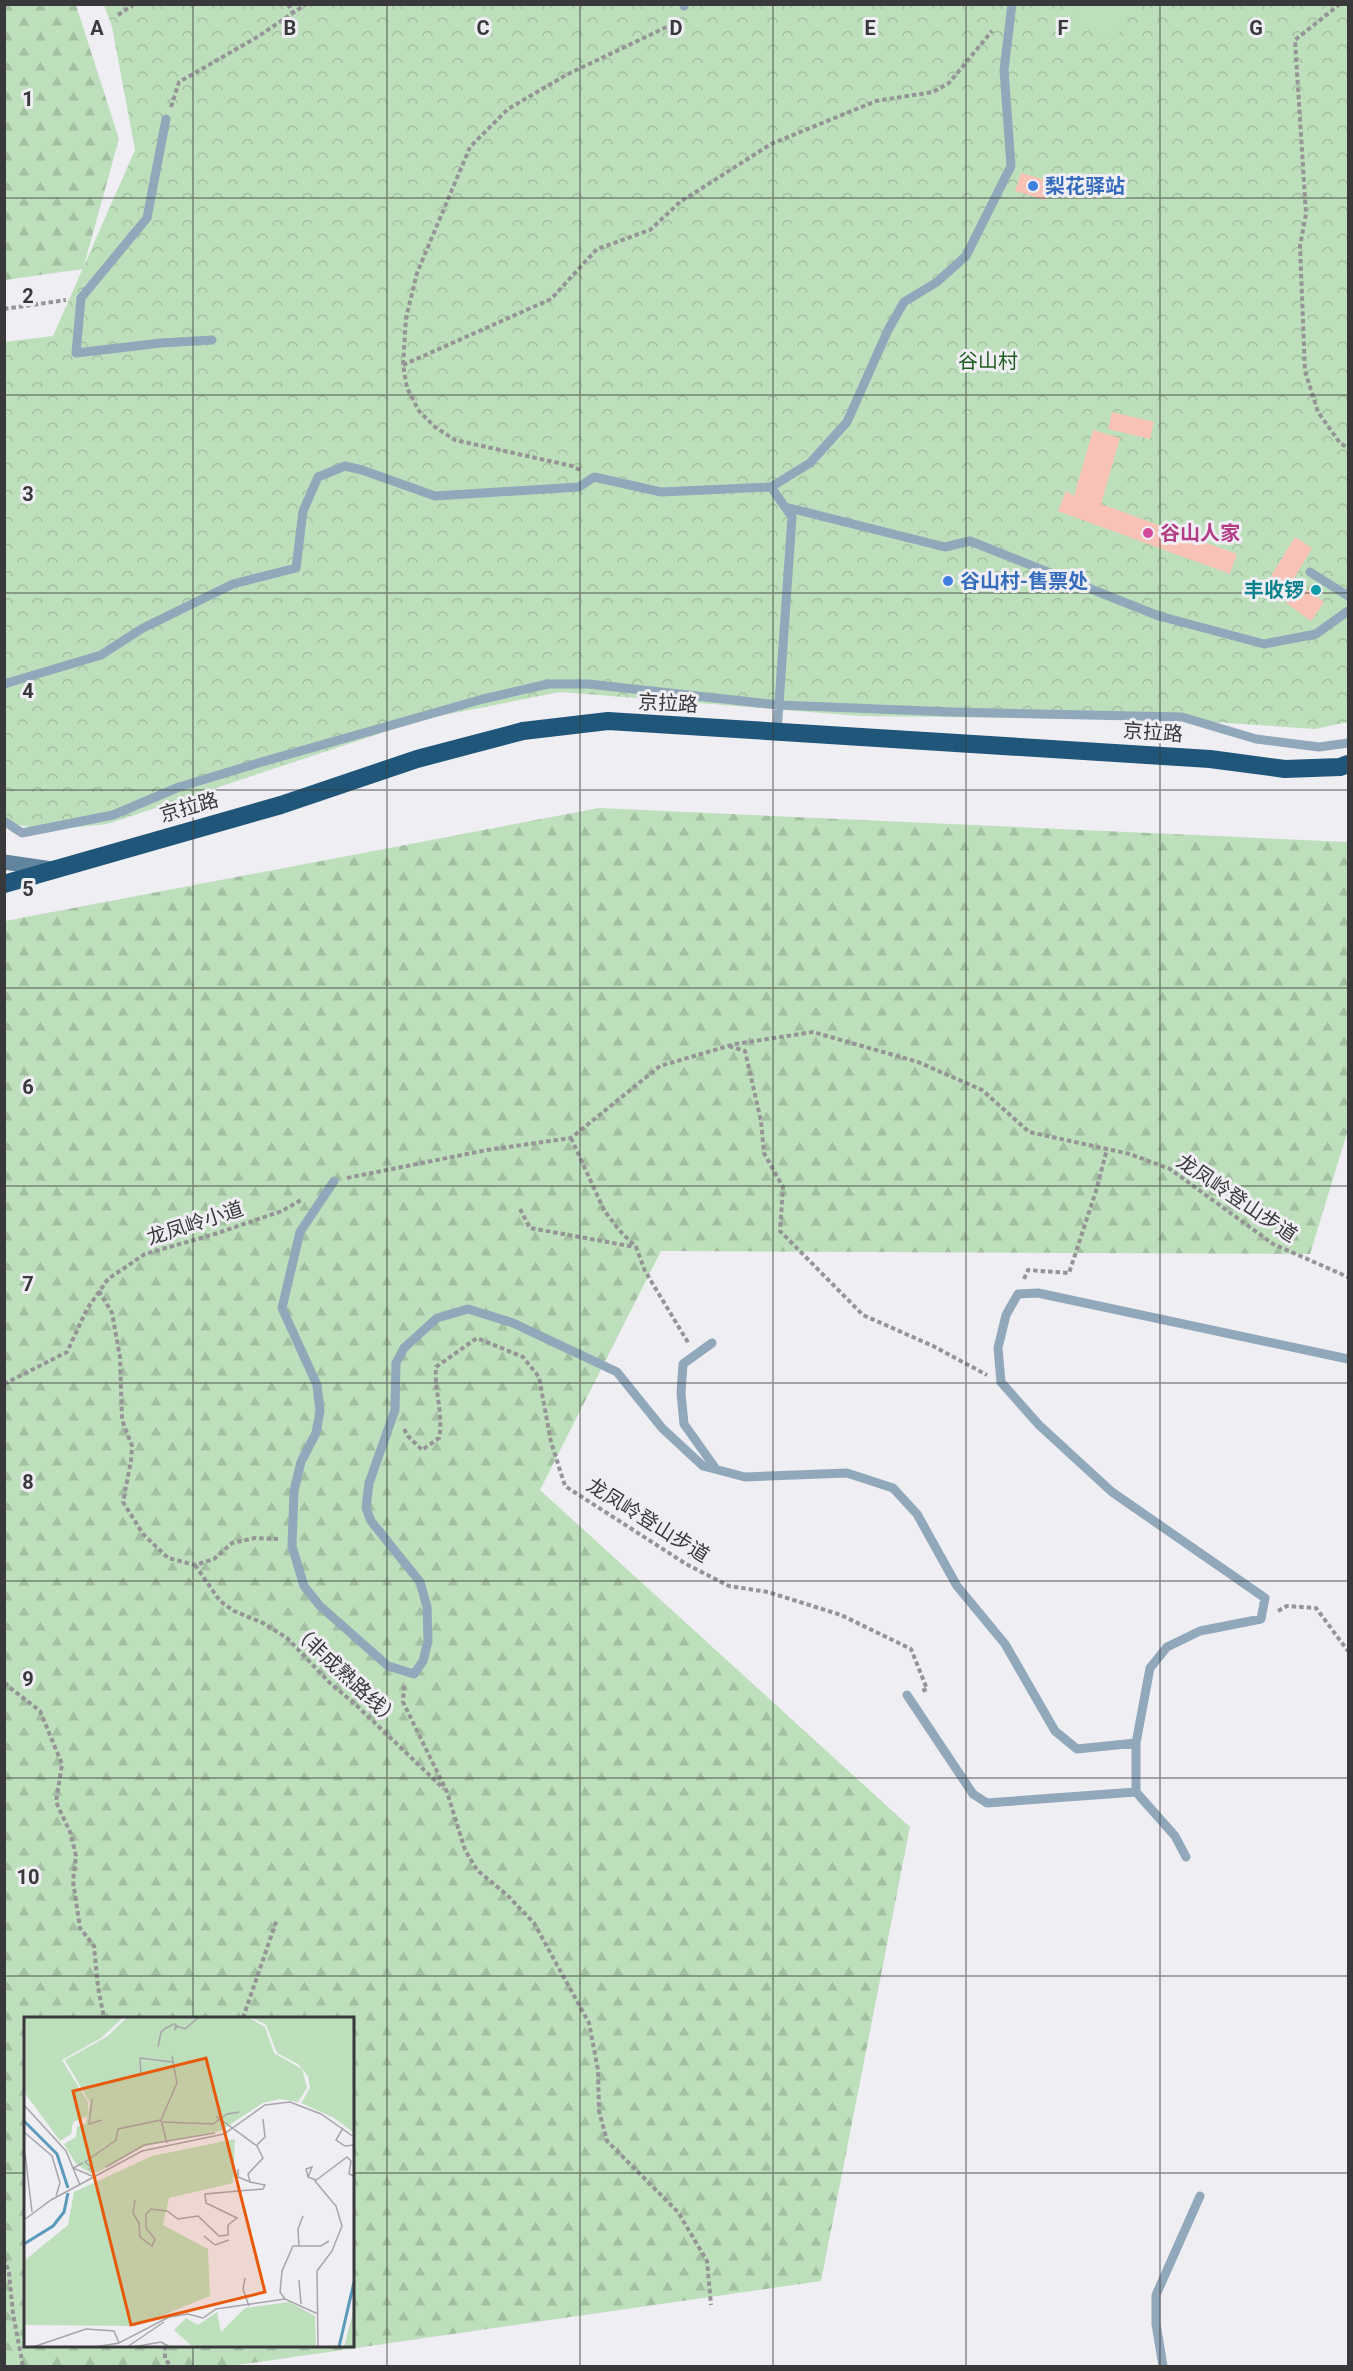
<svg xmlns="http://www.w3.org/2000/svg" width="1353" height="2371" font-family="Roboto,'Noto Sans SC',sans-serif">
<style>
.forest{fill:url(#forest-firs);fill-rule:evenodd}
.park{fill:url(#park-crowns)}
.pitch{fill:#bedfbc}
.building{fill:#f9c2b6}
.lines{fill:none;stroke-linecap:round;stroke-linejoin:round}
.path{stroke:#959497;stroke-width:4;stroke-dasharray:4.5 3;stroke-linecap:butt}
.lane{stroke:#90a8ba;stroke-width:9}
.secondary{stroke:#62859f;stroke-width:15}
.highway{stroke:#1f567a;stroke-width:18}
.grid{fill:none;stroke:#39383a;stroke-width:1.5;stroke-opacity:0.55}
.shop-dot{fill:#3f7fe0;stroke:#efeef3;stroke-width:2}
.hotel-dot{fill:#d1479c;stroke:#efeef3;stroke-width:2}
.culture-dot{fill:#0f9aa8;stroke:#efeef3;stroke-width:2}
.labels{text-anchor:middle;stroke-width:6;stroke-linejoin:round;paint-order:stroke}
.shop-label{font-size:20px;font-weight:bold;fill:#366cbe;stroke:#efeef3;text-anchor:start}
.park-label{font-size:20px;fill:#1e5c20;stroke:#efeef3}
.hotel-label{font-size:20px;font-weight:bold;fill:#b23c85;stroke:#efeef3;text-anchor:start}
.culture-label{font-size:20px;font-weight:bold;fill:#0d838f;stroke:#efeef3;text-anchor:end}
.street-label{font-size:20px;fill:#39383a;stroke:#efeef3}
.inset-river{fill:none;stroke:#5a9abb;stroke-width:3}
.inset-road{fill:none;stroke:#a6a5a9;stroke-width:1.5}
.view{fill:#e8590c;fill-opacity:0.15;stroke:#e8590c;stroke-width:3}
.inset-edge{fill:none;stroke:#39383a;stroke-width:3}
.grid-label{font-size:20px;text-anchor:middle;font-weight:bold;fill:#39383a;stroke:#efeef3;stroke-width:6;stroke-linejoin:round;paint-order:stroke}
</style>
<defs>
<pattern id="forest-firs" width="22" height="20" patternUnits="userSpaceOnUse" patternTransform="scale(1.5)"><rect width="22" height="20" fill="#bedfbc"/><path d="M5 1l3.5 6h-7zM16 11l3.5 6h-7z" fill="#a4c0a2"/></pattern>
<pattern id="park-crowns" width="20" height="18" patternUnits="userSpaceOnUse" patternTransform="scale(1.5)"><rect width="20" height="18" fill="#bedfbc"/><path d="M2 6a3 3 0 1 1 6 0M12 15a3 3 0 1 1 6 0" fill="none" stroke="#a4c0a2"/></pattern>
</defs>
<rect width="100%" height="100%" fill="#efeef3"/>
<!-- forest -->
<path class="forest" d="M4 5H76L119 139 83 269 5 280Z
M599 808 1348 842V1130L1310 1254 661 1251 540 1490 910 1827 821 2281 231 2366H5V921ZM26 2018H352V2346H26Z"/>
<!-- park -->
<path class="park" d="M104 5H1348V722L1315 729 1182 720 860 716 560 692 424 719 107 824 50 830 5 823 4 342 53 336 135 150 112 27Z"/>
<!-- pitch -->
<path class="pitch" d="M1075 5H1128L1116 40 1070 25Z"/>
<!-- building -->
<path class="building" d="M1021 173 1050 181 1045 200 1015 191Z
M1112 412 1154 422 1150 439 1108 429Z
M1093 430 1120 438 1101 504 1237 554 1230 574 1058 511 1066 491 1074 496Z
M1295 537 1312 548 1293 580 1324 602 1311 621 1285 602 1287 600 1265 586Z"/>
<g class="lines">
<!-- path -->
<path class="path" d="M288 4 293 13
M1340 4 1295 40 1306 214 1300 246 1305 371 1318 412 1340 443 1348 448
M118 15 134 4
M171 107 179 82 259 36 306 4
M4 309 66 300
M403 365 551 299 597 249 650 230 680 202 771 144 876 101 933 92 949 83 992 31
M580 470 572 466 455 440 435 427 419 411 407 388 403 365 406 318 417 273 470 147 508 109 566 75 675 23 678 17
M729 1046 745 1051 761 1121 764 1153 783 1187 780 1231 863 1315 933 1346 987 1375
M571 1138 604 1210 619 1230 636 1247 645 1271 689 1344
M347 1178 487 1150 571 1138 660 1066 735 1044 813 1032 918 1062 982 1090 1029 1132 1130 1154 1170 1169 1273 1244 1348 1277
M520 1209 530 1228 635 1247
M1024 1279 1028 1270 1069 1273 1096 1191 1107 1149
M99 1291 112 1313 120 1357 122 1420 132 1446 131 1461 123 1502 143 1534 168 1558 195 1565 214 1559 232 1543 255 1538 278 1539
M4 1384 67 1352 87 1309 108 1279 145 1254 215 1234 282 1211 303 1199
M404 1429 408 1436 422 1450 439 1438C444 1415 434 1391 436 1367L477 1338 523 1357 539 1377 551 1442 565 1486 686 1564 729 1586 768 1592 841 1615 911 1649 927 1689 922 1691
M195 1565 220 1601 234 1611 263 1623 287 1638 330 1683 355 1704 444 1789
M1278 1611 1287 1606 1316 1608 1348 1651
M4 1683 40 1711 62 1764 56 1802 71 1834 76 1856 73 1881 80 1928 94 1946 98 1987 104 2018
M404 1686 403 1702 447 1792 465 1850 477 1870 507 1895 534 1923 589 2023 598 2070 599 2111 607 2141 678 2212 707 2261 711 2305
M243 2018 277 1919
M4 2258 9 2273 13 2314 23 2366
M165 2346V2358L170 2366"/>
<!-- lane -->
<path class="lane" d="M684 6V4
M166 119 147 218 81 298 76 353 161 343 212 340
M771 487 810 463 847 422 888 330 904 302 937 282 966 256 1011 166 1004 70 1012 4
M785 507 945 547 970 541 1159 616 1264 644 1316 634 1348 611
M1310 572 1348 596
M4 684 101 655 143 628 233 584 296 568 303 511 318 477 345 466 362 470 435 496 579 487 594 477 661 492 771 487 792 517 777 732
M4 821 22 833 113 815 179 787 255 764 483 699 548 684H588L779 705 952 712 1182 717 1256 739 1319 747 1348 743
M334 1181 300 1232 282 1308 317 1385 320 1411 316 1433 301 1462 294 1491 292 1546 304 1586 320 1606 388 1666 414 1674 423 1661 428 1641 427 1607 420 1582 371 1521 366 1508 369 1483 395 1410 396 1363 404 1348 437 1318 468 1309 513 1323 617 1372 662 1428 703 1466 745 1477 847 1473 893 1488 917 1514 957 1586 1005 1644 1055 1731 1077 1749 1136 1743 1150 1668 1167 1647 1200 1631 1261 1619 1265 1598 1112 1492 1039 1425 1001 1382 998 1348 1006 1315 1018 1294 1038 1293 1348 1359
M712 1343 683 1364 681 1393 684 1424 716 1469
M907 1695 973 1794 987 1803 1136 1792
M1136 1743V1792L1175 1836 1186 1857
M1163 2366 1156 2324V2295L1200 2196"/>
<!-- secondary -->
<path class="secondary" d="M4 862 52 869"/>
<!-- highway -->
<path class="highway" d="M4 884 281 805 417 759 523 731 608 721 1210 759 1285 769 1340 767 1348 764"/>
</g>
<!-- grid -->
<path class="grid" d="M193 4V2018M387 4V2366M580 4V2366M773 4V2366M966 4V2366M1160 4V2366M4 198H1348M4 395H1348M4 593H1348M4 790H1348M4 988H1348M4 1186H1348M4 1383H1348M4 1581H1348M4 1778H1348M4 1976H1348M4 2173H26M352 2173H1348M193 2346V2366"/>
<!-- markers -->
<g class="shop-dot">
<circle cx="1033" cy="186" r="6"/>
<circle cx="948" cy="581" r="6"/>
</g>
<circle class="hotel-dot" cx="1148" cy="533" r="6"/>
<circle class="culture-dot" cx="1316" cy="590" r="6"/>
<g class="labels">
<!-- shop labels -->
<g class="shop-label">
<text x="1045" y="193">梨花驿站</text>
<text x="960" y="588">谷山村-售票处</text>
</g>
<!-- park labels -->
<g class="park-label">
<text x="988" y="368">谷山村</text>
</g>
<!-- hotel labels -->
<g class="hotel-label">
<text x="1160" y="540">谷山人家</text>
</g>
<!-- culture labels -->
<g class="culture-label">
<text x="1304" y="597">丰收锣</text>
</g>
<!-- street labels -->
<g class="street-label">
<text transform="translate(668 703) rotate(3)" y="7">京拉路</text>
<text transform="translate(1153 732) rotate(4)" y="7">京拉路</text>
<text transform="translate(189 807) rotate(-16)" y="7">京拉路</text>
<text transform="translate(1237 1198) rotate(34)" y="7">龙凤岭登山步道</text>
<text transform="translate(195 1223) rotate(-18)" y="7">龙凤岭小道</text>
<text transform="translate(648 1520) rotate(32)" y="7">龙凤岭登山步道</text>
<text transform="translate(346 1675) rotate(43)" y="7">（非成熟路线）</text>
</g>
</g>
<!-- overview -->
<g transform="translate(24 2017)">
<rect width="330" height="330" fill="#efeef3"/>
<path d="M0 0H100L77 21 38 43 64 85V99L49 105 47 117 36 124 0 75ZM227 0H330V116L310 101 277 86 286 71 284 59 274 47 253 36 242 8ZM211 122 209 166 145 181 139 208 184 232 186 279 112 309 0 308V244L44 208 50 175 128 139ZM265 285 291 299 292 330H169L150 313 162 301 174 308 193 295 197 315 221 291Z" fill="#bedfbc"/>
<path d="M103 0H224L241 10 250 36 278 52 283 71 274 85 256 82 239 86 196 114 121 129 74 155 66 156 52 147 40 127 52 120 53 110 62 106 66 86 41 43 84 19ZM330 275V330H320L328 299Z" fill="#bedfbc"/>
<path class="inset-river" d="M0 104 33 137 44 171M0 227 29 209 40 195 44 176M315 330 330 265"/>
<path class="inset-road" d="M153 9 161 12 175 0M134 30 137 15 142 11 150 7H151L152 8 153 10 151 12 152 7M117 58 116 41 148 45M68 82 65 107 78 103M0 88 42 134 56 168M137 103 153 66 148 39M139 105 189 107 203 97 215 95M319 111 312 123 321 129 330 128M0 115 28 139 36 166 32 179M233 128 241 120 239 102M1 136 8 195M59 146 49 151 68 159M82 150 120 128 191 116M214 152V160L226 165M65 153 67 150 61 145 92 123 94 112 137 103 143 126M284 160 282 152 288 150 284 160 292 163M111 183 109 196 115 206 116 220 128 229 131 222 122 211V197L127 192 143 194 154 202 174 199 195 219 204 218V208L213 201 182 186 181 177 239 172 241 168 226 165 224 157 239 141 233 129 192 99M0 203 27 183 118 134 200 117 241 88 266 85 297 97 330 120M180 219 191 228 205 223M275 229 274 212 279 199M221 261 219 272 225 289M275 263 277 287M261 282 256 275 258 254 269 229H297L305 224M9 330 62 312 90 314 95 326 145 300 164 297 179 301 192 292 261 282 294 297M71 330 95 326M103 330 140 305M109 330 137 325 146 330M294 330 293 254 308 234 318 209 312 189 291 164 323 140 327 144 325 157 330 159"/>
<path class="view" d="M182 41 241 275 107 308 49 74Z"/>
<rect width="330" height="330" class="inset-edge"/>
</g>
<g class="grid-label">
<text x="97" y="35">A</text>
<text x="290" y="35">B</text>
<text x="483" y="35">C</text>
<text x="676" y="35">D</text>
<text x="870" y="35">E</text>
<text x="1063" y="35">F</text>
<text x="1256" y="35">G</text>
<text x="28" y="106">1</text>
<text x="28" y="303">2</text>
<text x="28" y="501">3</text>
<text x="28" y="698">4</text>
<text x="28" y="896">5</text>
<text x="28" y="1094">6</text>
<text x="28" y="1291">7</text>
<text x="28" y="1489">8</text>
<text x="28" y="1686">9</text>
<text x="28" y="1884">10</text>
</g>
<!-- border -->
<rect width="1353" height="2371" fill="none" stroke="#39383a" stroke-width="12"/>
</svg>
